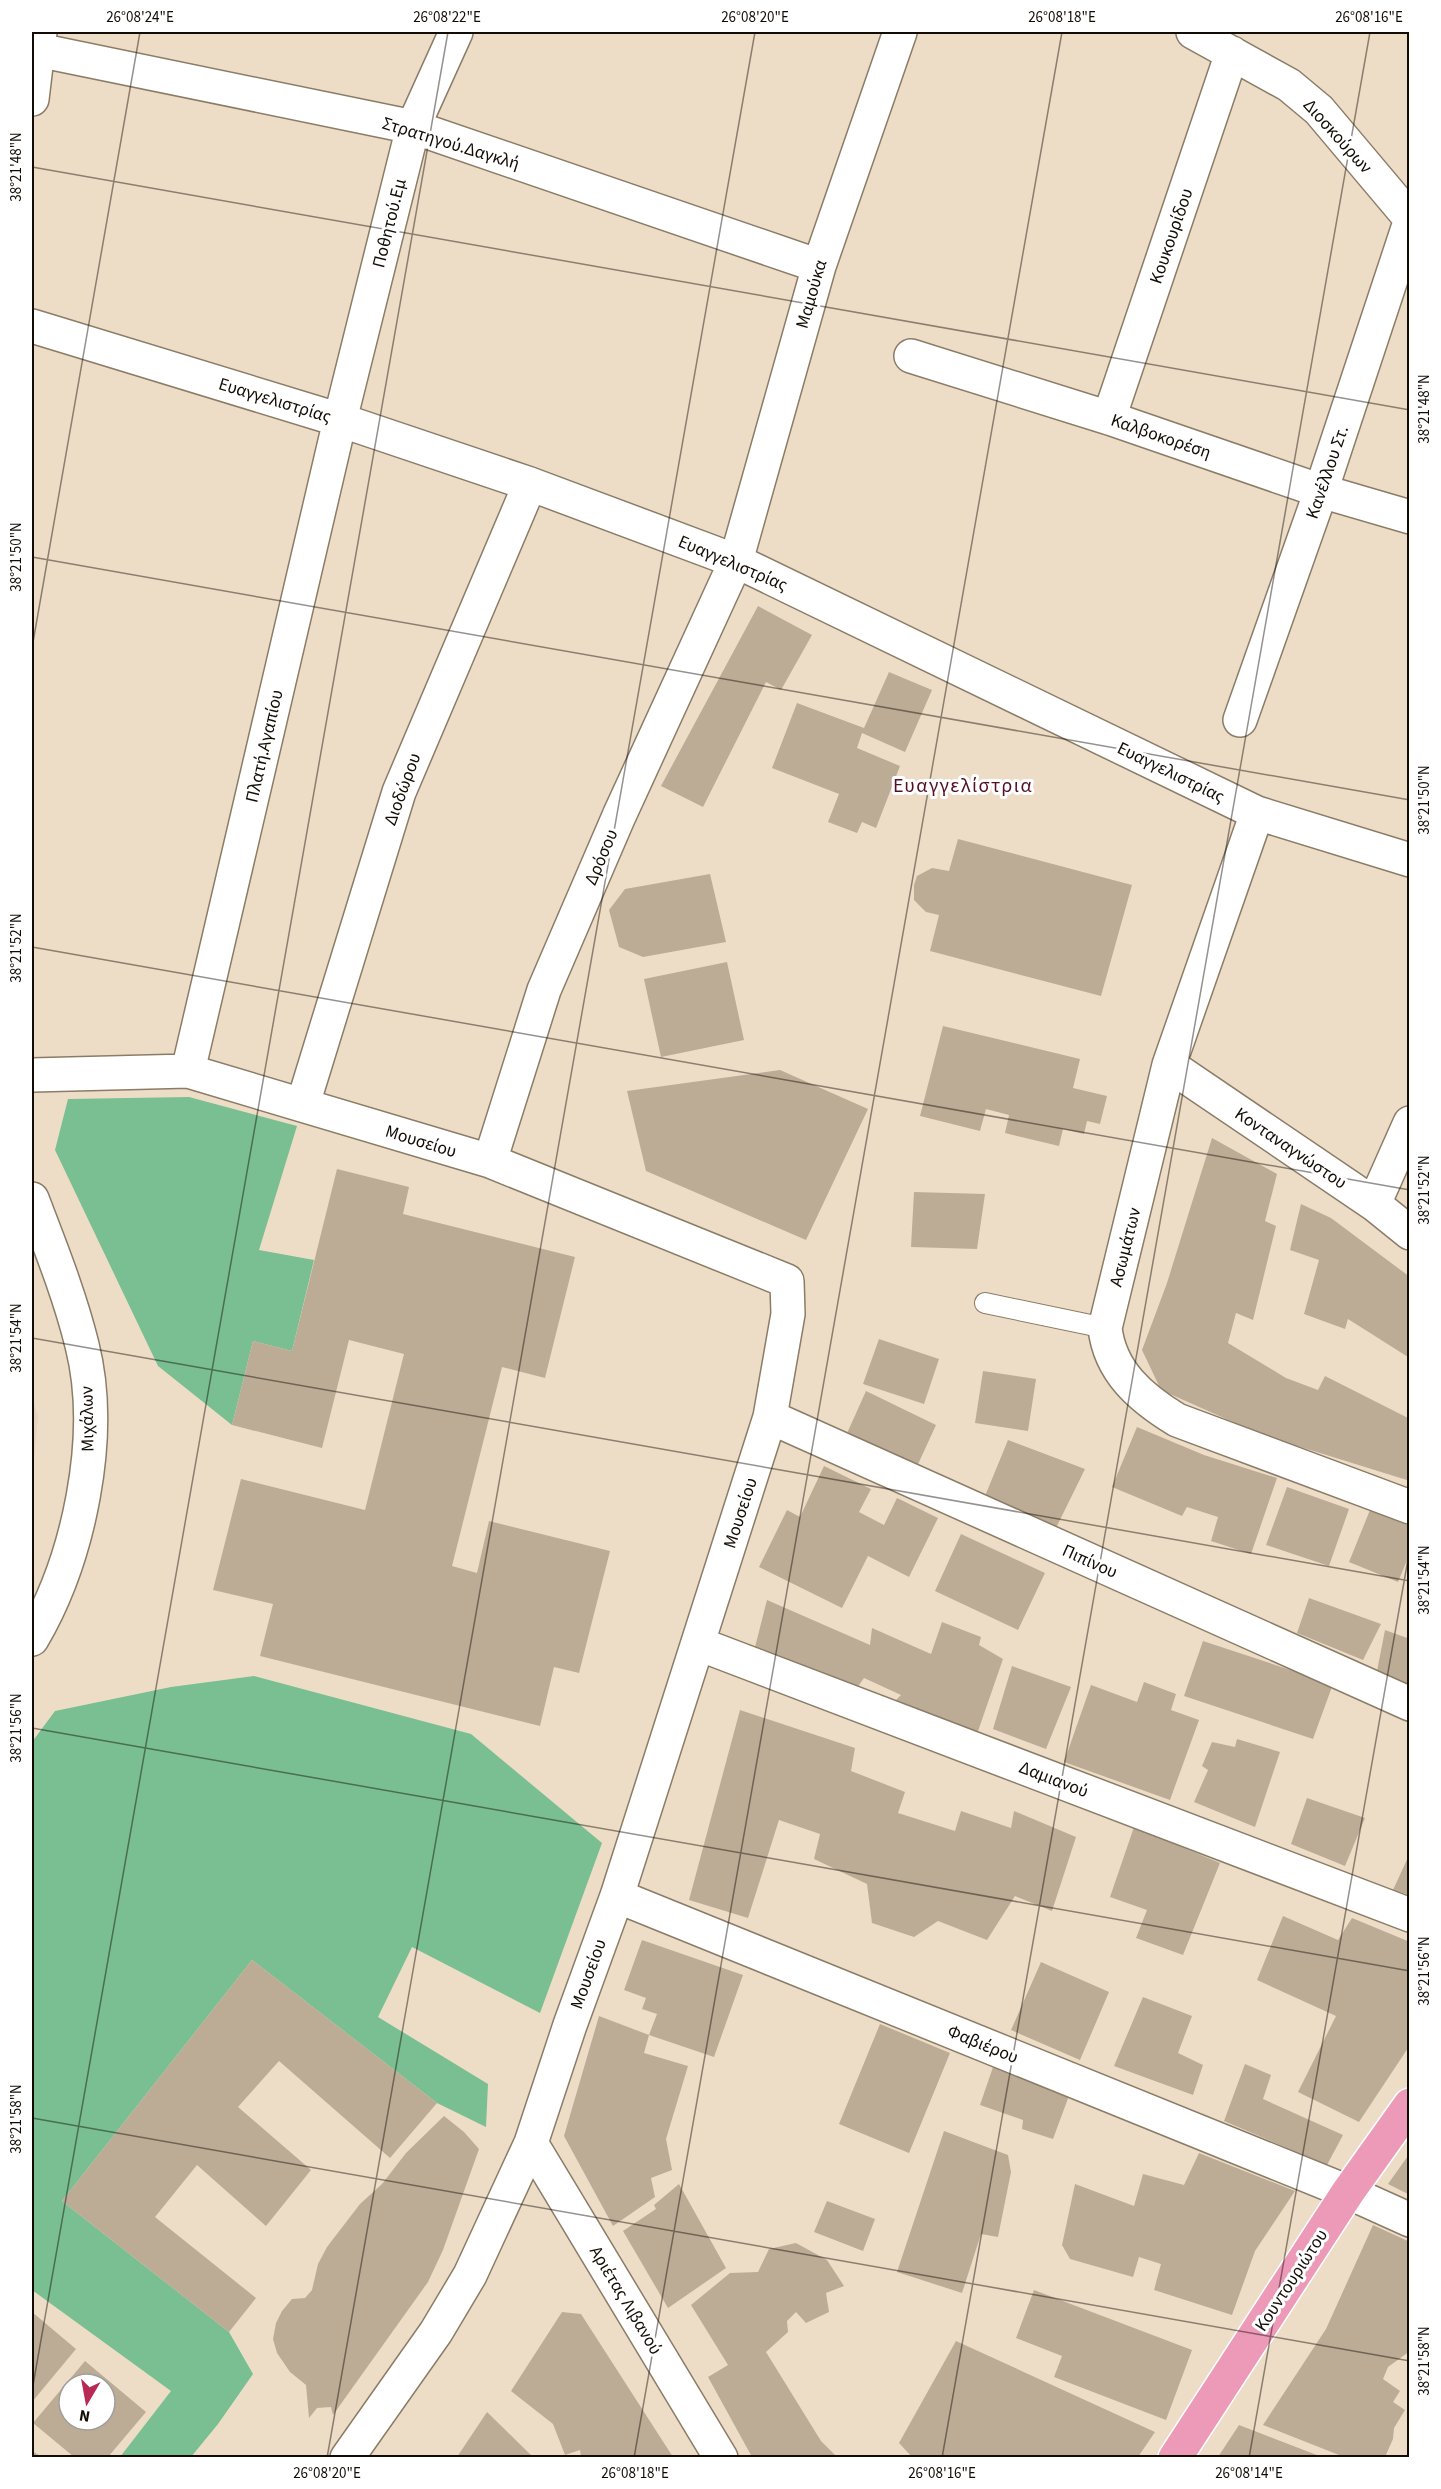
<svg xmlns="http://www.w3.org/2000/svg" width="1441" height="2489" font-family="'Source Sans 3',sans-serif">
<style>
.education{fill:#e5d2c2}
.green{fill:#79bf92}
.building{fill:#bcac96;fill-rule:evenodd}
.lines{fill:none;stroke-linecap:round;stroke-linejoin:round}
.lane-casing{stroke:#8b7c67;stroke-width:22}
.street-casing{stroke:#8b7c67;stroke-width:36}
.primary-casing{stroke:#fff;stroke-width:36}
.lane{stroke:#fff;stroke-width:20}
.street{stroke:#fff;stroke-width:33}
.primary{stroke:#ed9ab8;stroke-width:33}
.ticks{fill:none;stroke:#120c05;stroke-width:1.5;stroke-opacity:0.45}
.labels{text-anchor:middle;stroke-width:6;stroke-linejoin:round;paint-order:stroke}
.street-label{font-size:18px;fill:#120c05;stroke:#fff}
.neighbourhood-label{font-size:20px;letter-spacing:1.5px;fill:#540f24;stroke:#fff}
.neatline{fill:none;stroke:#120c05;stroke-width:2}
.ticks-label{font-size:15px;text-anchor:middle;fill:#120c05}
</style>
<rect width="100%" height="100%" fill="#eeddc6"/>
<!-- education -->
<path class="education" d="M32 1398 38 1416 32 1482Z"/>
<!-- green -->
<path class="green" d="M189 1097 297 1126 259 1250 314 1260 292 1351 253 1341 232 1425 158 1366 55 1150 68 1099Z
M254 1676 471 1734 602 1843 540 2013 412 1947 378 2017 488 2084 486 2127 437 2103 252 1960 62 2201 229 2332 253 2374 218 2424 191 2457H120L171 2391 32 2290V1742L55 1711 171 1687Z"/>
<!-- building -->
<path class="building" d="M758 606 812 635 781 690 766 682 703 807 661 786Z
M889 672 932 690 905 752 862 733 857 748 900 766 876 828 862 822 857 833 828 822 839 794 772 768 797 703 864 728Z
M958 839 1132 885 1101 996 930 951 939 915 926 912 914 900V885L917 876 932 868 949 871Z
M710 874 726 942 643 957 619 947 609 910 625 889Z
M727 962 744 1040 661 1057 644 979Z
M943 1026 1080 1059 1073 1088 1107 1096 1100 1124 1087 1121 1084 1134 1063 1129 1059 1146 1005 1133 1009 1115 986 1109 980 1131 920 1116Z
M780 1070 868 1109 806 1240 646 1171 627 1091Z
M1212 1138 1277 1174 1265 1221 1276 1226 1253 1320 1236 1313 1228 1343 1286 1378 1318 1390 1325 1376 1410 1419V1481L1262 1435 1161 1390 1142 1350 1167 1283Z
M337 1169 409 1187 403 1214 575 1257 545 1378 502 1367 452 1566 477 1573 489 1521 610 1551 579 1673 554 1667 540 1726 260 1656 273 1604 213 1590 241 1479 365 1510 404 1354 349 1340 322 1448 232 1425 253 1341 292 1351Z
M914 1192 985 1194 977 1249 911 1247Z
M1301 1204 1331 1218 1410 1277 1408 1357 1348 1319 1345 1329 1304 1314 1319 1260 1290 1250Z
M879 1339 939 1359 924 1404 863 1384Z
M983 1371 1036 1379 1028 1431 975 1423Z
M866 1391 936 1425 914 1473 844 1440Z
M1137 1427 1204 1455 1277 1478 1251 1554 1211 1541 1218 1517 1187 1507 1182 1516 1112 1487Z
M1008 1440 1085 1469 1056 1528 985 1496Z
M824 1466 871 1489 859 1512 884 1525 897 1498 938 1518 909 1577 868 1556 842 1608 759 1567 787 1510 800 1517Z
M1287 1487 1349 1509 1329 1566 1266 1545Z
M1372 1505 1410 1520V1553L1398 1582 1349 1562Z
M961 1534 1045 1573 1018 1630 935 1591Z
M1309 1598 1381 1624 1363 1660 1297 1633Z
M767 1600 870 1645 872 1628 931 1654 942 1622 981 1637 979 1645 1003 1659 976 1737 893 1703 901 1695 864 1678 857 1688 754 1651Z
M1385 1630 1410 1639V1685L1377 1671Z
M1203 1641 1333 1684 1313 1739 1184 1696Z
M1012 1666 1071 1687 1046 1749 993 1729Z
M1144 1682 1176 1694 1171 1710 1199 1720 1170 1800 1064 1762 1091 1685 1137 1702Z
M740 1710 855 1748 851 1771 905 1792 898 1813 955 1831 961 1811 1011 1828 1014 1811 1076 1837 1052 1911 1015 1896 987 1940 938 1921 914 1937 872 1923 867 1884 814 1859 820 1834 779 1820 748 1918 689 1900Z
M1237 1739 1280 1752 1255 1827 1194 1802 1208 1770 1202 1766 1212 1742 1235 1747Z
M1307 1798 1365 1818 1345 1866 1291 1844Z
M1134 1827 1220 1863 1183 1955 1136 1938 1147 1910 1110 1897Z
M1410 1853V1895L1393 1890Z
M1283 1916 1338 1940 1352 1918 1410 1942V2045L1359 2122 1298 2092 1336 2016 1257 1980Z
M642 1940 743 1975 714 2057 649 2035 657 2014 642 2009 646 1998 624 1990Z
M252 1960 437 2103 390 2158 279 2061 238 2107 311 2170 266 2226 197 2165 155 2217 256 2298 229 2332 62 2201Z
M1041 1962 1109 1992 1080 2060 1011 2030Z
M1143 1997 1192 2016 1178 2053 1203 2065 1193 2095 1114 2066Z
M599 2016 649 2035 644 2053 688 2066 666 2139 672 2170 651 2178 655 2197 613 2226 564 2136Z
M880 2024 950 2053 909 2153 839 2124Z
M1245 2064 1271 2075 1263 2099 1343 2135 1327 2165 1224 2121Z
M993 2067 1070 2093 1053 2139 1022 2129 1023 2120 980 2105Z
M444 2116 464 2132 479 2149 443 2250 428 2282 333 2415 331 2407 317 2408 309 2418 306 2385 290 2372 277 2353 273 2339 276 2323 282 2311 292 2299 305 2298 312 2290 318 2264 327 2247 360 2204 382 2184 406 2153Z
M944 2131 1008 2155 1011 2172 998 2237 981 2234 962 2293 897 2272Z
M1199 2153 1295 2191 1255 2251 1232 2315 1154 2290 1161 2264 1139 2257 1133 2277 1070 2259 1062 2245 1075 2184 1134 2206 1143 2174 1184 2185Z
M1410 2153V2195L1388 2184Z
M679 2184 726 2268 668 2308 623 2231 656 2209 654 2205Z
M827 2201 875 2219 863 2251 814 2232Z
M1373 2225 1410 2242V2351L1388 2367 1383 2379 1400 2391 1393 2402 1405 2410 1394 2428 1393 2439 1385 2457H1344L1263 2425 1326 2329Z
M796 2243 827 2260 844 2286 826 2293 829 2312 806 2323 796 2312 787 2321 788 2332 766 2352 821 2441 837 2457H752L708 2377 728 2365 691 2305 730 2273 758 2272 769 2249Z
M1034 2290 1192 2350 1166 2420 1054 2377 1062 2356 1016 2338Z
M32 2312 76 2349 32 2402Z
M562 2312 581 2314 673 2457H581L580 2450 565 2455 553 2424 511 2391Z
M956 2341 1155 2432 1138 2457H912L899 2443Z
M85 2361 146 2412 108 2457H74L33 2423ZM69 2384H105V2420H69Z
M487 2412 533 2457H457Z
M1239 2425 1322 2457H1218Z
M32 2451 42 2457H32Z"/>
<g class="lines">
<!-- lane casing -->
<g class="lane-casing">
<path id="lane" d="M985 1303 1105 1328"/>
</g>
<!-- street casing -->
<g class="street-casing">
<path id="street" d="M1193 32 1289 85 1319 110 1410 218
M38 50 413 127 819 266
M32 99 40 32
M32 326 340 420 530 484 736 561 1257 813 1410 860
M911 356 1109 418 1321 491 1410 517
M1109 418 1232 53
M1240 720 1321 491 1410 222
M1257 813 1169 1065 1105 1328C1110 1372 1141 1398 1177 1420L1410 1507
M1169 1065 1374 1204 1410 1233
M188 1071 340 420 413 127 456 32
M32 1075 188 1071 490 1161 787 1281 788 1314 770 1417 617 1896 570 2025 531 2143 470 2275 436 2332 347 2458
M303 1104 399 792 530 484
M490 1161 544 990 619 816 736 561 819 266 900 32
M32 1199C50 1246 70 1296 82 1345 105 1436 79 1559 32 1639
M1374 1204 1410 1123
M770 1417 1410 1704
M699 1644 1410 1915
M617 1896 1348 2192 1410 2220
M531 2143 721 2458"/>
</g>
<!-- primary casing -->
<g class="primary-casing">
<path id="primary" d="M1175 2458 1348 2192 1410 2105"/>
</g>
<!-- lane -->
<use href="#lane" class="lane"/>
<!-- street -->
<use href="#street" class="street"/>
<!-- primary -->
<use href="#primary" class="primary"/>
</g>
<!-- ticks -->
<path class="ticks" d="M32 167 1410 410M32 557 1410 800M32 648 140 32M32 947 1410 1190M32 1338 1410 1581M32 1728 1410 1971M32 2118 1410 2361M32 2391 448 32M327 2458 755 32M634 2458 1062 32M942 2458 1370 32M1249 2458 1410 1548"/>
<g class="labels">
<!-- street labels -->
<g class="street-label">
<text transform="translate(1338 136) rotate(48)" y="6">Διοσκούρων</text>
<text transform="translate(451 143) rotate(17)" y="6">Στρατηγού.Δαγκλή</text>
<text transform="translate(389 223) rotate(-76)" y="6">Ποθητού.Εμ</text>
<text transform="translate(1171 236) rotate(-71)" y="6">Κουκουρίδου</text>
<text transform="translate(811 294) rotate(-74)" y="6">Μαμούκα</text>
<text transform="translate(275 400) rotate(17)" y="6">Ευαγγελιστρίας</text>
<text transform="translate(1161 436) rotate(19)" y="6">Καλβοκορέση</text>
<text transform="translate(1327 472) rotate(-71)" y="6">Κανέλλου Στ.</text>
<text transform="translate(733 563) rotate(23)" y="6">Ευαγγελιστρίας</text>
<text transform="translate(264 746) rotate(-77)" y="6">Πλατή.Αγαπίου</text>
<text transform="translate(1171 772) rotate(26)" y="6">Ευαγγελιστρίας</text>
<text transform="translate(402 789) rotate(-70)" y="6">Διοδώρου</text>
<text transform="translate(601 857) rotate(-67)" y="6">Δρόσου</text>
<text transform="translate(421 1141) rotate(17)" y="6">Μουσείου</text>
<text transform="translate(1291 1148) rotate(34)" y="6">Κονταναγνώστου</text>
<text transform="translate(1125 1247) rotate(-76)" y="6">Ασωμάτων</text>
<text transform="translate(87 1419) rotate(-91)" y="6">Μιχάλων</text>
<text transform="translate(740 1513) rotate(-72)" y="6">Μουσείου</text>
<text transform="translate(1090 1561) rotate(24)" y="6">Πιπίνου</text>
<text transform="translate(1054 1779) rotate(21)" y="6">Δαμιανού</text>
<text transform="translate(588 1974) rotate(-70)" y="6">Μουσείου</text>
<text transform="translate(983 2044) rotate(22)" y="6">Φαβιέρου</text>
<text transform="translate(1291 2280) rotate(-57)" y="6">Κουντουριώτου</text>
<text transform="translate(626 2300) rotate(59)" y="6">Αριέτας Λιβανού</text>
</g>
<!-- neighbourhood labels -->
<g class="neighbourhood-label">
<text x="963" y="792">Ευαγγελίστρια</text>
</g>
</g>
<!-- border -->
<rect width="1441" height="2489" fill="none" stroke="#ffffff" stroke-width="66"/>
<!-- north arrow -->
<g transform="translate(87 2402) rotate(190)"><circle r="28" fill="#ffffff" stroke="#a09e9b" stroke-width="1.5"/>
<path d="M0-4.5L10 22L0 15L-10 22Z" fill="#b92956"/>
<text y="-9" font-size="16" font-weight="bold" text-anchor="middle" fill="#120c05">N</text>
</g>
<rect x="33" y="33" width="1375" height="2423" class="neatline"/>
<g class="ticks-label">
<text x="140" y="22">26°08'24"E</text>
<text x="447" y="22">26°08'22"E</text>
<text x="755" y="22">26°08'20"E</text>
<text x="1062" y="22">26°08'18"E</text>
<text x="1369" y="22">26°08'16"E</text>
<text transform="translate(16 167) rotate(-90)" y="5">38°21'48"N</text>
<text transform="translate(1424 409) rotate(-90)" y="5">38°21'48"N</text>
<text transform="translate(16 557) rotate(-90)" y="5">38°21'50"N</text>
<text transform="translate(1424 800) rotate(-90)" y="5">38°21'50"N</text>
<text transform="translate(16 948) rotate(-90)" y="5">38°21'52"N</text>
<text transform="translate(1424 1190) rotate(-90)" y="5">38°21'52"N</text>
<text transform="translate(16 1338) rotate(-90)" y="5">38°21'54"N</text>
<text transform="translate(1424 1580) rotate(-90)" y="5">38°21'54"N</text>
<text transform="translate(16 1728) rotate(-90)" y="5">38°21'56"N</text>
<text transform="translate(1424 1971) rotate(-90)" y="5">38°21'56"N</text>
<text transform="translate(16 2119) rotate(-90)" y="5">38°21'58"N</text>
<text transform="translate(1424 2361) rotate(-90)" y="5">38°21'58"N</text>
<text x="327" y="2478">26°08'20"E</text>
<text x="635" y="2478">26°08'18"E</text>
<text x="942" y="2478">26°08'16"E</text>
<text x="1249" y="2478">26°08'14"E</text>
</g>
</svg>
